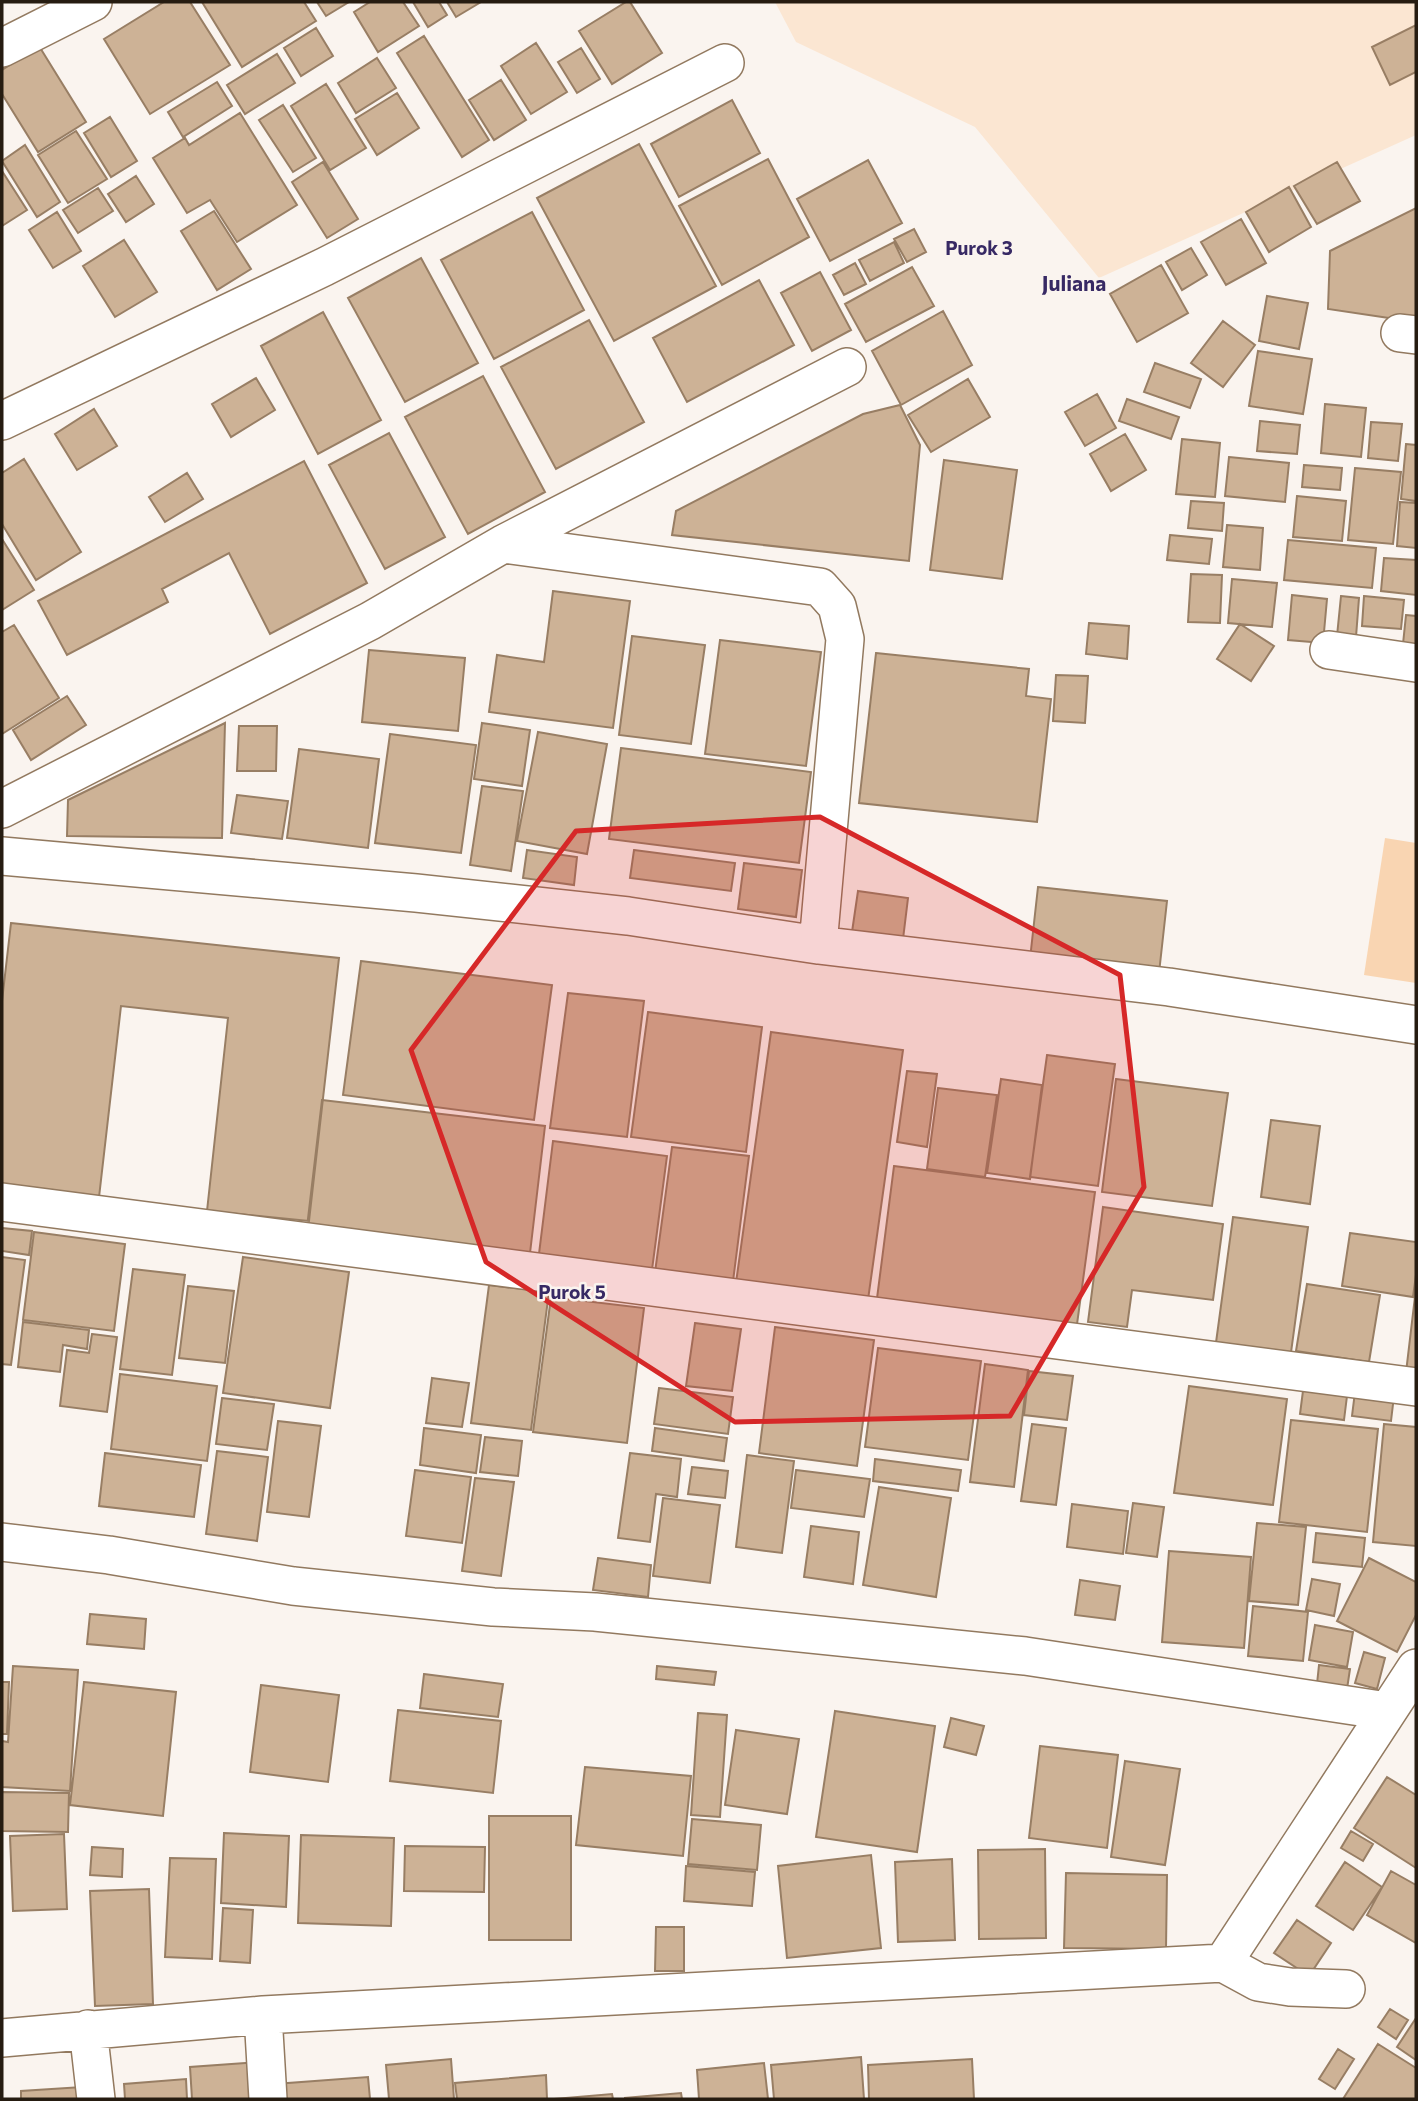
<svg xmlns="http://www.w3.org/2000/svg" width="1418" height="2101" font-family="Commissioner,sans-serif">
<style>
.built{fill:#fbe6d2}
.green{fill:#f9d5b2}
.building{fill:#cdb296;stroke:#987e64;stroke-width:2}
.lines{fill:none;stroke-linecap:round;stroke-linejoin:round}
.minor-casing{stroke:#92795f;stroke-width:40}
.minor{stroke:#fff;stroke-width:37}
.marked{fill:#d62828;fill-opacity:0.2;stroke:#d62828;stroke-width:5;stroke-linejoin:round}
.labels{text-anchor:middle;stroke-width:5;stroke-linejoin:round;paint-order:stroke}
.neighbourhood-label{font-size:19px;font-weight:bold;fill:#372964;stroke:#faf4ef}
.quarter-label{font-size:21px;font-weight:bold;fill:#372964;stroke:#faf4ef}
</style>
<rect width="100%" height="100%" fill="#faf4ef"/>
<!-- built -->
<path class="built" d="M775 2H1416V135L1099 278 975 127 796 42Z"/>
<!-- green -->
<path class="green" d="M1385 838 1416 843V983L1364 975Z"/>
<!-- building -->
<path class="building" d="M164 2H190L230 65 150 114 104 39Z
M202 2H304L316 21 242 67Z
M317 2H349L326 16Z
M370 2H403L419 26 378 52 354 12Z
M413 2H439L447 15 428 27Z
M447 2H481L456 17Z
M626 2H630L662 53 612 84 579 31Z
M1416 25V72L1390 85 1372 47Z
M316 28 333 56 301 76 284 48Z
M424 36 489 140 462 157 397 53Z
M536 43 567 92 531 114 501 66Z
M39 46 86 122 38 152 2 94V70Z
M581 48 600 79 577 93 558 62Z
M277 54 295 83 245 114 227 85Z
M377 58 396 88 356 113 338 83Z
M501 80 526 120 494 140 469 100Z
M217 82 232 106 183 137 168 112Z
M326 84 366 148 330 170 291 106Z
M397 93 419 128 377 155 355 119Z
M732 100 760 153 679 197 651 144Z
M283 105 316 158 293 172 259 120Z
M240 113 297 205 237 242 210 200 187 213 153 158 185 138 189 145Z
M110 117 137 161 111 177 84 133Z
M76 131 107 179 68 203 38 155Z
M639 144 716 286 614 341 537 198Z
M25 145 60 202 37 217 2 161Z
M768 159 809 237 722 285 679 206Z
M868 160 902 223 830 261 797 199Z
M323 162 358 219 327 238 292 182Z
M1337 162 1360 201 1317 224 1294 186Z
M2 171 27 210 2 226Z
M136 176 154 204 126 222 108 194Z
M1289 187 1311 227 1269 252 1246 212Z
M98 188 113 211 78 233 63 210Z
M1416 208V322L1328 309 1330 251Z
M214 211 251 269 217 290 181 231Z
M57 212 81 251 53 268 29 230Z
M532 212 584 310 494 359 441 260Z
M1241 219 1266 263 1226 285 1201 242Z
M914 229 926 252 907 262 894 239Z
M124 240 157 292 115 317 83 266Z
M894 242 904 263 870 281 859 260Z
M1191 248 1207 275 1182 290 1166 262Z
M421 258 478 363 405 402 348 298Z
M855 263 866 284 844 295 833 275Z
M1161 265 1188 313 1137 342 1110 294Z
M912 267 934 306 866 342 845 304Z
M820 272 851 330 812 351 781 293Z
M759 280 794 345 687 402 653 338Z
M1267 296 1308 303 1299 349 1259 341Z
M943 311 972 365 901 405 872 351Z
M323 312 381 420 318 454 261 346Z
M589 320 644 422 556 469 501 367Z
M1223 321 1255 345 1223 387 1191 363Z
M1258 351 1312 359 1303 414 1249 406Z
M1155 363 1201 379 1190 408 1144 392Z
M483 376 545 492 468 534 405 417Z
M256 378 275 410 231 437 212 404Z
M968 379 990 417 931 452 908 415Z
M1097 394 1116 428 1085 446 1065 412Z
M1127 399 1179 417 1171 439 1119 421Z
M1325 404 1366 408 1361 457 1321 453Z
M900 405 920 445 909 561 672 535 676 511 863 414Z
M94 409 117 446 77 470 55 434Z
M1260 421 1300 425 1297 454 1257 451Z
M1371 422 1402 424 1398 461 1368 458Z
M389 433 445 537 385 569 329 465Z
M1125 434 1146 470 1111 491 1090 454Z
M1182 439 1220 443 1215 497 1176 494Z
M1406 444 1416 445V501L1401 499Z
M1229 457 1289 463 1285 502 1225 496Z
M24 459 81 552 36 580 2 524V473Z
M944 460 1017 470 1002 579 930 570Z
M304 461 367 583 270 634 229 553 162 589 168 602 67 655 38 601Z
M1304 465 1342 468 1340 490 1302 487Z
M1355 468 1401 472 1393 544 1348 540Z
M187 473 203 499 165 522 149 497Z
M1297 496 1346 501 1342 541 1293 537Z
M1191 501 1224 503 1222 531 1188 528Z
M1400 502 1416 503V548L1397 546Z
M1227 525 1263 528 1260 570 1223 567Z
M1170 535 1212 539 1209 564 1167 560Z
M2 539 34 590 2 610Z
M1288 540 1376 548 1372 588 1284 580Z
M1384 558 1416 560V595L1381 591Z
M1191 574 1222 575 1220 623 1188 622Z
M1232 579 1277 583 1272 627 1228 623Z
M553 591 630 601 613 728 489 712 497 655 544 662Z
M1292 595 1327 599 1323 643 1288 640Z
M1341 596 1359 598 1356 637 1337 636Z
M1364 596 1404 600 1401 629 1362 626Z
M1406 615 1416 616V645L1403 644Z
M1089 623 1129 626 1127 659 1086 654Z
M1240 624 1274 646 1251 681 1217 659Z
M14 625 59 698 2 734V632Z
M632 636 705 645 691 744 619 735Z
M720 640 821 652 806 766 705 754Z
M369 650 465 658 458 731 362 722Z
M876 653 1029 669 1026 696 1051 699 1037 822 859 803Z
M1056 675 1088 676 1085 723 1053 721Z
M67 696 86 725 31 760 13 730Z
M225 723 222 838 67 836 68 800Z
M482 723 530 730 522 786 474 779Z
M239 726H277L276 771H237Z
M538 732 607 744 587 854 517 841Z
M390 734 476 745 461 853 375 843Z
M621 748 811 772 799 863 609 839Z
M299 749 379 759 368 848 287 838Z
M482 786 523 791 511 871 470 865Z
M237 795 288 801 282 839 231 833Z
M527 850 577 857 574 885 523 878Z
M634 850 735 863 731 891 630 878Z
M744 863 802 870 796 917 738 909Z
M1038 887 1167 901 1159 973 1030 959Z
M858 891 908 898 903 939 852 932Z
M11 923 339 958 309 1221 207 1211 228 1018 121 1006 98 1206 2 1195V1001Z
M361 961 552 985 534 1120 343 1095Z
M568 993 644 1001 627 1137 550 1128Z
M648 1012 762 1027 746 1152 631 1137Z
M771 1032 903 1050 866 1314 734 1297Z
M1047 1055 1115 1064 1098 1186 1030 1177Z
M907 1071 937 1074 927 1147 897 1142Z
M1001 1079 1042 1085 1030 1179 987 1173Z
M1116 1079 1228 1093 1212 1206 1102 1192Z
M938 1088 997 1095 985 1177 927 1169Z
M322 1100 545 1126 530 1253 307 1227Z
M1271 1120 1320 1126 1310 1204 1261 1197Z
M553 1141 667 1156 650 1285 537 1270Z
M672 1147 749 1156 731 1297 653 1287Z
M894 1166 1095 1192 1075 1339 875 1314Z
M1103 1207 1223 1224 1213 1300 1132 1290 1127 1327 1088 1322Z
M1233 1217 1308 1227 1290 1360 1215 1350Z
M2 1228 32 1231 29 1255 2 1251Z
M34 1232 125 1244 114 1331 23 1320Z
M1350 1233 1416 1242V1275L1413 1297 1342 1286Z
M2 1257 25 1260 11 1365 2 1364Z
M243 1257 349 1272 330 1408 223 1393Z
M133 1269 185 1275 172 1375 120 1369Z
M1307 1284 1380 1295 1369 1362 1296 1351Z
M489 1285 549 1292 531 1430 471 1423Z
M188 1286 234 1291 225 1363 179 1358Z
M1416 1288V1383L1405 1381Z
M551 1297 644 1308 627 1443 533 1432Z
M23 1322 89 1330 87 1349 63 1345 60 1372 18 1367Z
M695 1323 741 1329 732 1391 686 1386Z
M775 1327 874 1340 857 1466 759 1453Z
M92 1334 117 1337 107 1412 60 1406 67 1350 89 1353Z
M878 1348 981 1361 968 1460 865 1447Z
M985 1364 1028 1370 1014 1487 970 1482Z
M1029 1371 1073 1376 1067 1420 1024 1415Z
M120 1374 217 1386 207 1461 111 1449Z
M432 1378 469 1383 462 1427 426 1423Z
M1304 1383 1348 1388 1344 1420 1300 1414Z
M1189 1386 1287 1399 1273 1505 1174 1493Z
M659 1388 733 1397 728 1434 654 1424Z
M1355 1392 1394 1396 1391 1421 1352 1416Z
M222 1398 274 1404 267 1450 216 1444Z
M1291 1420 1378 1429 1367 1532 1279 1522Z
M278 1421 321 1426 309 1517 267 1512Z
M1032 1424 1066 1428 1056 1505 1021 1501Z
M1384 1424 1416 1427V1546L1373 1542Z
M424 1428 481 1435 476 1473 420 1465Z
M655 1428 727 1438 724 1461 652 1451Z
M485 1437 522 1441 518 1476 480 1472Z
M217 1451 268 1457 257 1541 206 1534Z
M105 1453 201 1465 194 1517 99 1506Z
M630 1453 681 1459 677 1497 656 1494 650 1542 618 1538Z
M747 1455 794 1461 782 1553 736 1547Z
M875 1459 961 1470 958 1491 873 1481Z
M692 1467 728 1471 725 1498 688 1494Z
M415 1470 471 1477 462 1543 406 1536Z
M796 1470 870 1479 864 1517 791 1508Z
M475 1478 514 1482 501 1576 462 1571Z
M879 1487 951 1498 936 1597 863 1585Z
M663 1498 720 1505 710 1583 653 1576Z
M1133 1503 1164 1507 1157 1557 1126 1553Z
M1072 1504 1128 1511 1123 1554 1067 1547Z
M1257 1523 1306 1527 1298 1605 1249 1601Z
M811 1526 859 1532 853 1584 804 1577Z
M1316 1533 1365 1538 1362 1567 1313 1562Z
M1169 1551 1251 1557 1244 1648 1162 1642Z
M598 1558 651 1565 648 1597 593 1590Z
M1369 1558 1416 1582V1615L1397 1652 1337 1621Z
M1312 1579 1340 1584 1334 1616 1306 1610Z
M1080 1580 1120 1586 1115 1620 1075 1615Z
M1253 1606 1308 1612 1303 1661 1248 1656Z
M90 1614 146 1619 144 1649 87 1644Z
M1315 1625 1353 1632 1347 1667 1309 1660Z
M1364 1652 1385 1658 1377 1689 1355 1683Z
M1319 1665 1350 1669 1347 1689 1317 1684Z
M13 1666 78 1670 70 1791 2 1787V1741L8 1742Z
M657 1666 716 1672 714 1685 656 1679Z
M424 1674 503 1684 498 1717 420 1708Z
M2 1682H9L7 1734H2Z
M84 1682 176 1692 163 1816 70 1805Z
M261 1685 339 1695 328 1782 250 1772Z
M398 1710 501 1721 493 1793 390 1781Z
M835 1711 935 1726 917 1852 816 1837Z
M698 1713 727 1715 720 1817 691 1815Z
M951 1718 984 1726 976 1755 944 1747Z
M736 1730 799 1739 787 1814 725 1805Z
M1040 1746 1118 1755 1107 1848 1029 1838Z
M1125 1761 1180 1769 1165 1865 1111 1857Z
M585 1767 691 1776 683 1856 576 1845Z
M1387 1777 1416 1795V1868L1354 1828Z
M2 1792 69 1793 68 1832 2 1831Z
M489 1816H571V1940H489Z
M692 1819 761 1825 757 1870 688 1864Z
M1351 1831 1373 1844 1363 1861 1341 1848Z
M224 1833 289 1836 286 1907 221 1903Z
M64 1834 67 1909 13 1911 10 1836Z
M301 1835 394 1838 391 1926 298 1923Z
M405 1846 485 1847 484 1892 404 1891Z
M92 1847 123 1849 122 1877 90 1875Z
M1045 1849 1046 1938 979 1939 978 1850Z
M871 1855 881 1948 787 1958 778 1866Z
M170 1858 216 1859 212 1959 165 1957Z
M952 1859 955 1940 898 1942 895 1862Z
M1345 1862 1382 1887 1353 1930 1316 1906Z
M686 1866 755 1872 752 1906 684 1901Z
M1391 1871 1416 1885V1943L1367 1915Z
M1066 1873 1167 1875 1166 1949 1064 1948Z
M149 1889 153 2004 95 2006 90 1891Z
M223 1908 253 1910 250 1963 220 1961Z
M1297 1920 1331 1943 1309 1976 1274 1953Z
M656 1927H684V1971H655Z
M1390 2009 1408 2020 1396 2039 1378 2027Z
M1416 2018V2060L1397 2047Z
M1378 2044 1416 2068V2099H1343Z
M1338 2049 1354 2059 1335 2089 1319 2079Z
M861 2057 864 2099H774L771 2065Z
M451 2059 454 2099H389L386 2065Z
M972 2059 974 2099H869L868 2065Z
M261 2062 263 2099H192L190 2067Z
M764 2063 768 2099H699L697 2070Z
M546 2075 547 2099H457L455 2083Z
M368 2077 370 2099H277L275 2084Z
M186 2079 187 2099H125L124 2084Z
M82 2087 83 2099H21V2091Z
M681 2093 682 2099H625V2098Z
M612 2094 613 2099H554Z"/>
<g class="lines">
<!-- minor casing -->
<g class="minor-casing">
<path id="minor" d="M2 48 93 2
M1400 333 1416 335
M2 421 324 267 725 63
M503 544 820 587 837 606 845 639 818 945
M1329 650 1416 663
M2 809 370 621 503 544 847 367
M2 856 416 893 628 916 818 945 1169 987 1416 1025
M2 1202 1416 1387
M2 1542 109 1555 293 1586 493 1607 595 1612 1025 1656 1387 1711
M1223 1963 1416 1668
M263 2015 268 2099
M88 2029 96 2099
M2 2038 263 2015 1223 1963 1258 1982 1290 1987 1346 1989"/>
</g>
<!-- minor -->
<use href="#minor" class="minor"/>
</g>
<!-- marked area -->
<path class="marked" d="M820 817 1120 975 1144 1187 1010 1416 735 1422 486 1262 411 1050 576 831Z"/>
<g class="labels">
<!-- neighbourhood labels -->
<g class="neighbourhood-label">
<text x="979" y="255">Purok 3</text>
<text x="572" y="1299">Purok 5</text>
</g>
<!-- quarter labels -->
<g class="quarter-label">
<text x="1074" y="291">Juliana</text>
</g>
</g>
<!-- border -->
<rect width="1418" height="2101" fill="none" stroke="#261c11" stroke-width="7"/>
</svg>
